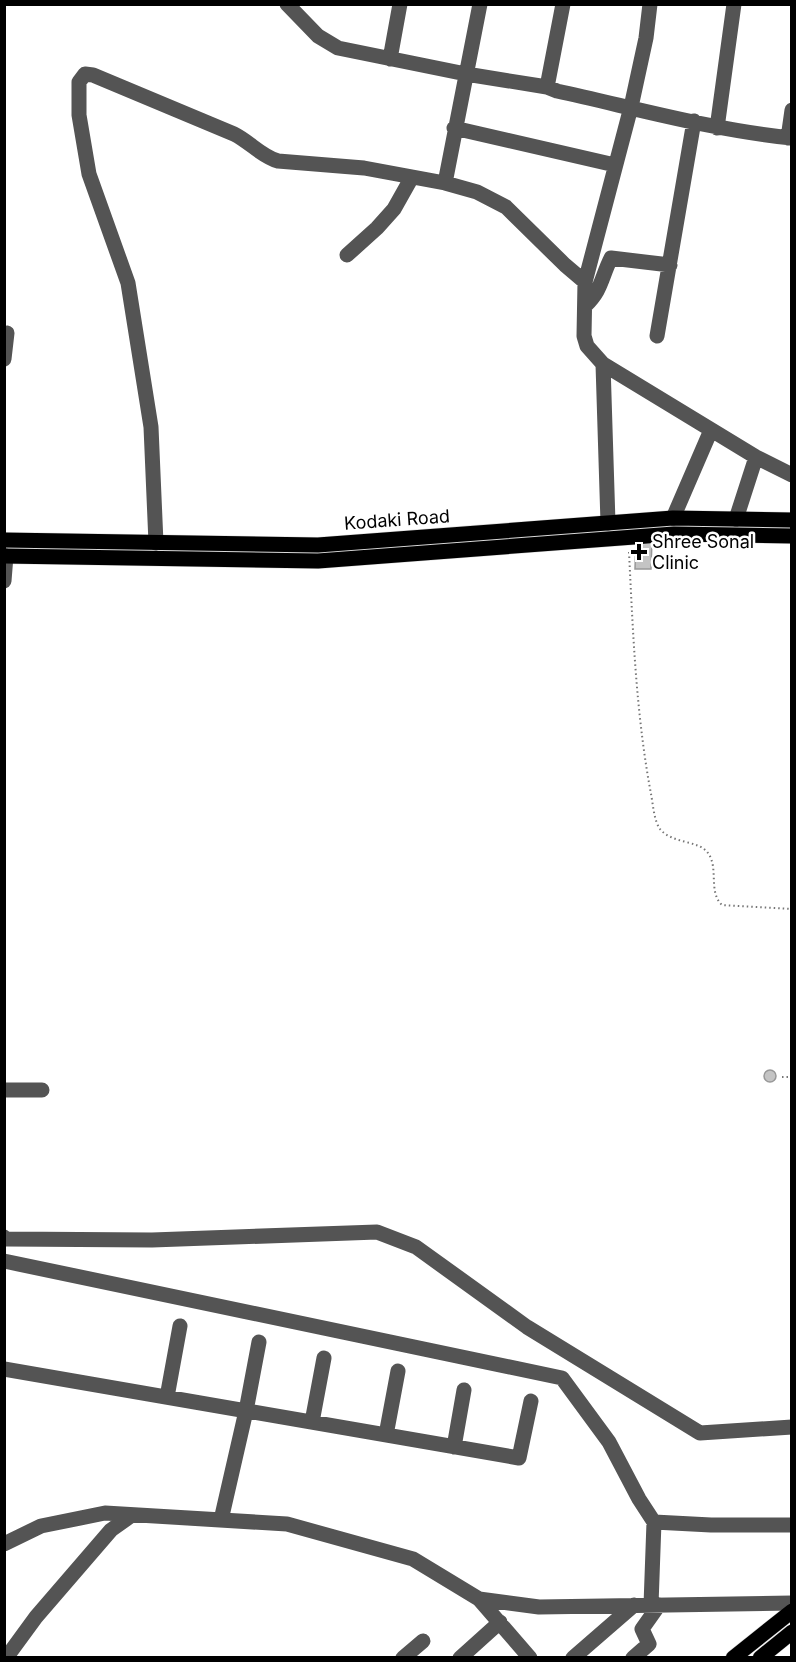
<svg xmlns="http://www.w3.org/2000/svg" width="796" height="1662" font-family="Inter,sans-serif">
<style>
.building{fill:#c4c4c4;stroke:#989898;stroke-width:1.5}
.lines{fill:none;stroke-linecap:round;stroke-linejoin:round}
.major-casing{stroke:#dbdbdb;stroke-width:16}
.path{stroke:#767676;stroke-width:2;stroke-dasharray:1.5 3;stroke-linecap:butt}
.minor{stroke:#545454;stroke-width:15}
.major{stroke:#000;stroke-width:15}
.poi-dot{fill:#000;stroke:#fff;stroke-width:2}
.labels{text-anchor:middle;stroke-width:5;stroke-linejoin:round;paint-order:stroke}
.street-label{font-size:18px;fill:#000;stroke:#fff}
.poi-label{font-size:18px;fill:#000;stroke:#fff;text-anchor:start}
</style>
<rect width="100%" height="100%" fill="#fff"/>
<!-- building -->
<path class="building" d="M636 539 652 540 651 569H635Z
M764 1076a6 6 0 1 1 12 0a6 6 0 1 1-12 0Z"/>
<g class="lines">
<!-- major casing -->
<g class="major-casing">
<path id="major" d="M4 540 318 545 673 518 792 520
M4 556 318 561 674 534 792 536
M733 1658 792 1611
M760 1658 792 1632"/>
</g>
<!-- path -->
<path class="path" d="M629 552C633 633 636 714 651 794 653 804 654 821 660 829 672 844 699 840 708 853 719 868 708 892 722 905L792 909
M782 1077H792"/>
<!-- minor -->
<path class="minor" d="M287 4 318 36 338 48 466 74 547 87 557 91C635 108 712 130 792 138
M390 59 400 4
M547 87 563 4
M454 128 615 165
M717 128 734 4
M788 138 792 110
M445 183 480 4
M347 255 377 228 394 209 412 177
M585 306C602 290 601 278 611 258L670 265
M657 336 694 121
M4 359 7 333
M603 364 756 457 792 475
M673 518 711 430
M736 519 756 457
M608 523 603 364 587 346 584 336 585 282 631 107 646 38 650 4
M156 543 151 427 128 283 89 174 79 115V82L85 74 93 75 234 134C250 142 261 156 278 161L364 168 445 183 477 192 506 207 565 265 585 282
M4 581 6 556
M4 1090H42
M4 1237 6 1239 152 1240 377 1232 416 1247 527 1327 700 1433 792 1427
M4 1261 562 1378 609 1442 639 1499 654 1522 711 1525H792
M4 1369 519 1458 531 1401
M167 1397 180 1326
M312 1422 324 1358
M386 1435 398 1371
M454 1447 464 1390
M221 1520 246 1411 259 1342
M4 1544 41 1526 105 1513 287 1524 413 1559 479 1599 539 1607 792 1603
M479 1599 530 1658
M651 1605 654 1522
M6 1658 36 1617 111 1530 132 1515
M403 1658 423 1641
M460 1658 500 1622
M573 1658 634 1605
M633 1658 649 1644 642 1629 659 1605"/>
<!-- major -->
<use href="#major" class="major"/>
</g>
<!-- markers -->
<path class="poi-dot" d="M636 543h6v6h6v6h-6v6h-6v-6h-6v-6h6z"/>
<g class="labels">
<!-- street labels -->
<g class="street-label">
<text transform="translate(397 520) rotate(-4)" y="6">Kodaki Road</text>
</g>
<!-- poi labels -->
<g class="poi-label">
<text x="652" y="548">Shree Sonal<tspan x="652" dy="21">Clinic</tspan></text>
</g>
</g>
<!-- border -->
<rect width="796" height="1662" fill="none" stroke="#000000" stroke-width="12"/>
</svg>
